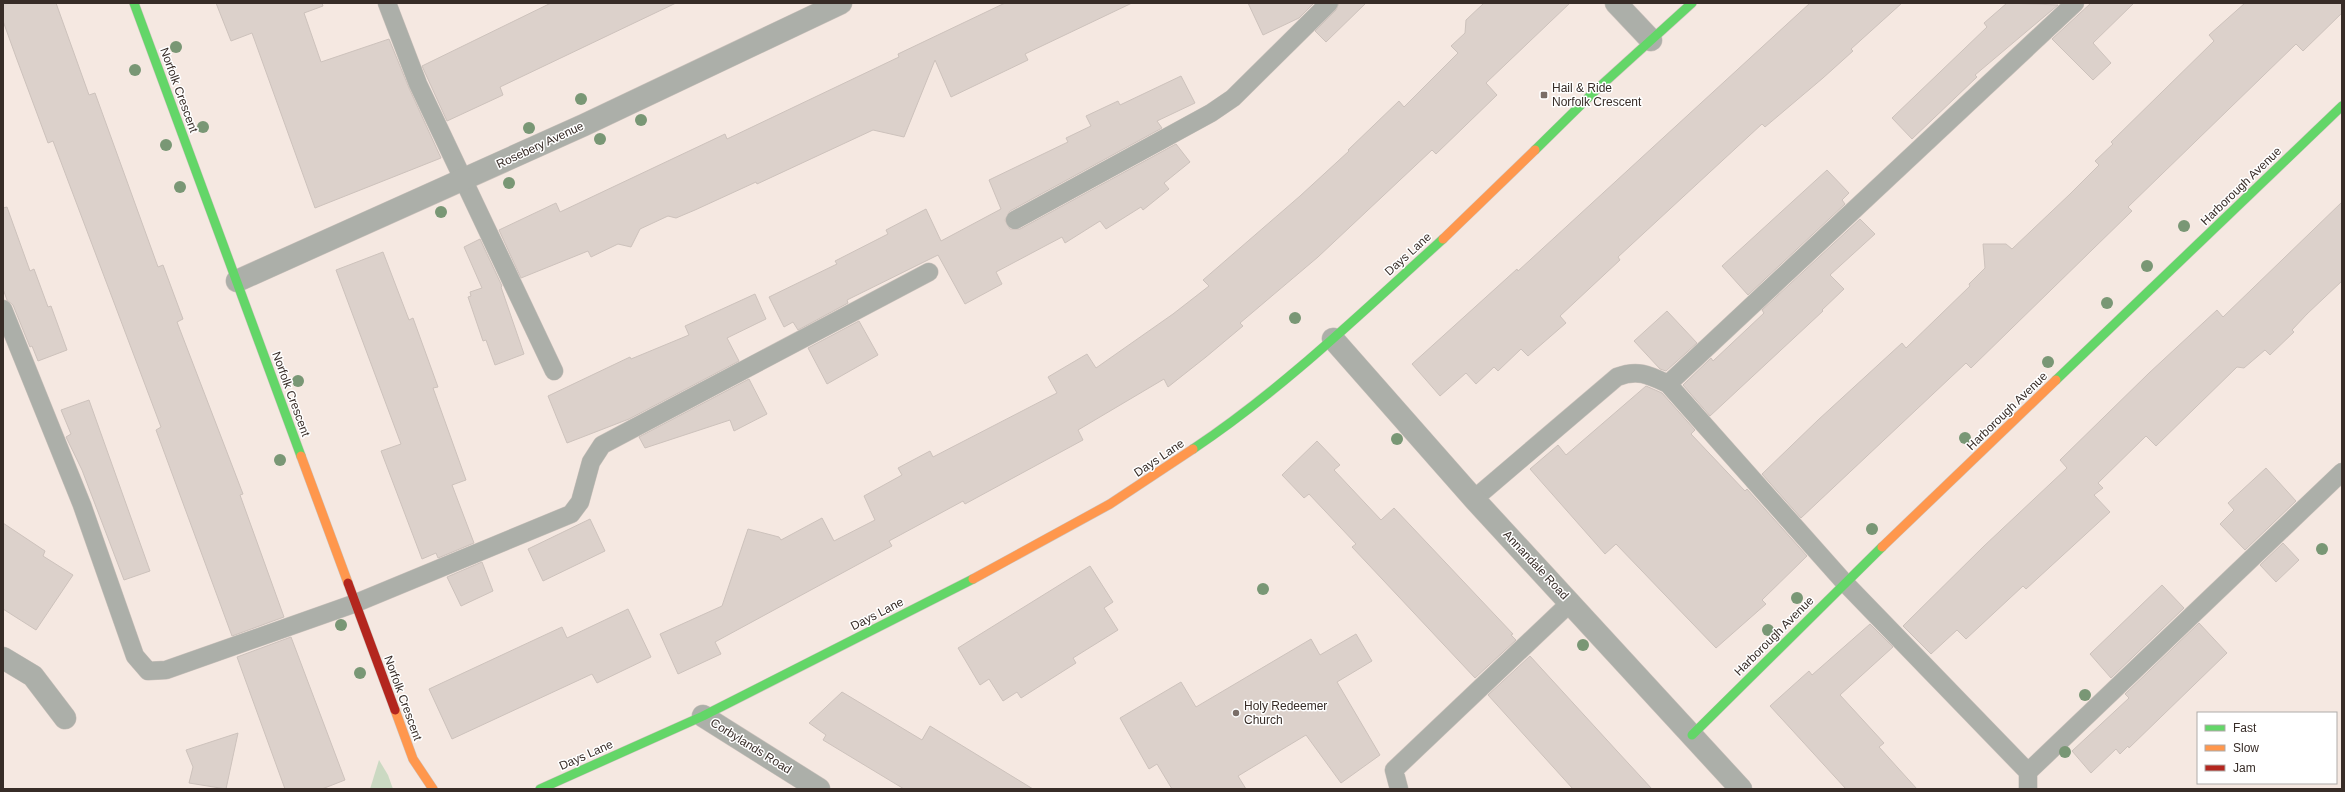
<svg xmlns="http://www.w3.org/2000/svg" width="2345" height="792" font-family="Arial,sans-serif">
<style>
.green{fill:#cbd9c2}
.building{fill:#dcd1cb;stroke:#cdc2bc}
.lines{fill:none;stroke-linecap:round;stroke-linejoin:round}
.lane-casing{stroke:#cdc3bd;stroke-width:19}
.street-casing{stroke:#cdc3bd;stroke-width:23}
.fast-casing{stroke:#cdc3bd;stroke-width:10}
.slow-casing{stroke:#cdc3bd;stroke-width:10}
.jam-casing{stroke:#cdc3bd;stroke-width:10}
.lane{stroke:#acafa9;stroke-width:18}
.street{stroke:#acafa9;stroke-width:22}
.fast{stroke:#63d668;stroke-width:9}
.slow{stroke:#ff974d;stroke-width:9}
.jam{stroke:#b3261e;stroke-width:9}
.tree{fill:#799775}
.poi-dot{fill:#7a6e68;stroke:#fff;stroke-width:1.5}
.labels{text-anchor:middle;stroke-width:3;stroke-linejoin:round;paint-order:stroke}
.poi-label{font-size:12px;fill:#372c27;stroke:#fff;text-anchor:start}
.street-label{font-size:12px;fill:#372c27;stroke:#fff}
</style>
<rect width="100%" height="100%" fill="#f5e8e1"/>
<!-- green -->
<path class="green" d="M379 760 388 775 393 789H370Z"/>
<!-- building -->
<path class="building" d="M3 3H56L89 95 95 93 158 267 163 265 183 319 177 322 243 494 240 495 284 617 232 636 156 430 161 427 53 141 48 143 16 57 3 21Z
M216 3H322L323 6 304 13 321 62 389 39 409 88 441 158 315 208 252 33 231 41Z
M551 3H676L500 87 503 95 447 121 422 66Z
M1005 3H1132L1025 54 1028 60 951 97 935 60 904 137 873 130 757 184 756 182 695 210 676 218 668 216 640 229 631 247 618 244 591 257 588 251 521 278 499 230 556 203 560 212 725 134 727 139 899 57 898 54Z
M1248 3H1314L1299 18 1263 35Z
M1339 3H1366L1326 42 1315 31 1336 10Z
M1484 3H1570L1486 83 1497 95 1436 154 1432 150 1318 257 1240 323 1243 326 1206 357 1168 387 1164 379 1078 430 1083 440 965 504 963 501 889 541 892 546 715 642 721 654 678 674 660 634 722 606 748 529 779 537 781 540 822 518 834 541 875 520 864 496 902 475 898 468 930 451 933 457 1057 393 1048 377 1087 354 1096 368 1173 314 1209 286 1203 280 1300 196 1349 151 1348 150 1399 101 1404 107 1458 53 1451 46 1465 33 1466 20Z
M1810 3H1902L1851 49 1853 51 1823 78 1765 127 1762 124 1618 257 1620 260 1560 316 1566 323 1528 356 1521 349 1498 371 1494 367 1476 384 1466 373 1440 396 1412 364 1517 269 1518 271Z
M2007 3 2058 5 1975 75 1977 77 1912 139 1892 118 1987 27 1984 23Z
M2091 3H2134L2093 43 2111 63 2093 80 2052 39Z
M2245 3H2342V13L2303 51 2296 44 2128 207 2132 211 1971 368 1966 363 1801 518 1762 474 1818 420 1902 343 1906 348 1970 286 1969 284 1985 268 1983 244H2006L2012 249 2070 194 2099 165 2095 161 2113 144 2111 142 2214 41 2209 35Z
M1181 76 1195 103 1157 121 1162 128 1010 211 1005 220 1010 229H1020L1176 144 1190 162 1164 183 1169 189 1143 210 1141 207 1106 229 1100 221 1065 243 1062 237 996 272 1002 284 965 304 938 255 847 300 848 303 798 330 793 322 784 327 769 297 837 264 835 261 888 234 886 230 926 209 941 241 1001 209 989 180 1068 142 1066 138 1091 126 1086 116 1118 101 1120 105Z
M1827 170 1849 193 1842 200 1845 204 1748 295 1722 266Z
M2342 202V281L2307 314 2292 330 2294 332 2270 355 2265 350 2244 368 2237 367 2156 446 2146 436 2098 483 2103 488 2094 495 2110 512 2026 589 2023 586 1966 639 1957 630 1931 654 1903 626 1984 546 2067 468 2060 460 2149 373 2217 310 2223 317Z
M7 207 30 271 34 269 48 307 51 306 67 350 38 361 32 346 30 347 13 305 7 300 3 289V208Z
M1860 219 1875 234 1830 275 1844 289 1822 310 1823 311 1710 416 1683 385 1711 358 1713 361 1764 313 1762 310Z
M480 239 502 286 501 287 524 354 495 365 486 340 483 341 468 297 471 296 470 292 482 288 464 247Z
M383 252 409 320 413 318 438 387 433 388 466 480 452 485 474 543 438 558 436 553 422 559 381 451 401 444 336 270Z
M755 294 766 319 727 338 739 361 629 419 567 443 548 396 630 357 631 359 689 335 685 326Z
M1667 311 1697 343 1666 371 1660 369 1634 341Z
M859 321 878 355 827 384 808 348Z
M749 379 767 414 734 431 730 420 645 448 639 437Z
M1646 386 1662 393 1695 430 1691 434 1745 491 1747 489 1807 556 1762 600 1766 604 1716 648 1616 544 1605 554 1530 469 1558 445 1566 455Z
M89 400 150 571 124 580 82 470 66 437 71 434 61 410Z
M1317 441 1340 465 1334 470 1381 520 1394 508 1513 634 1511 635 1516 640 1475 678 1352 547 1356 544 1309 494 1304 498 1282 475Z
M2266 468 2296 501 2245 550 2220 524 2234 510 2228 503Z
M590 519 605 551 543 581 528 549Z
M3 523 45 551 43 556 73 575 36 630 3 609Z
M2283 543 2299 560 2276 582 2260 565Z
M482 562 493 591 461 606 447 577Z
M1090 566 1113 602 1104 608 1118 630 1073 658 1076 663 1021 698 1017 692 1003 701 989 679 980 685 958 648Z
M2162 585 2184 608 2111 678 2090 654Z
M628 609 651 657 597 683 592 674 452 739 429 689 562 627 567 638Z
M2199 623 2227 653 2129 748 2128 746 2120 754 2116 749 2091 773 2072 751 2129 698 2125 694Z
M1870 624 1893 647 1840 695 1884 743 1879 747 1917 789H1846L1770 706 1809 671 1812 675Z
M1356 634 1372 661 1337 682 1380 755 1341 783 1306 735 1238 776 1246 789H1172L1157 764 1149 769 1120 718 1181 682 1196 707 1311 639 1320 655Z
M291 637 345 780 322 789H285L237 657Z
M1530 656 1617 751 1652 789H1573L1488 695Z
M842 692 922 740 930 726 1033 789H904L823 740 826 735 809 723Z
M238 733 226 789 189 783 193 767 186 750Z"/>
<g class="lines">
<!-- lane casing -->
<g class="lane-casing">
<path id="lane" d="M387 3 418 84 554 371
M1015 220 1211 113 1233 98 1329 3
M3 309 82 505 135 656 148 671 166 670 356 603 571 514 580 502 591 462 602 445 929 272
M1668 384 2075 3
M1474 499 1617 377C1638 369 1649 375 1668 384L1845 583 2028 772
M1399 789 1394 770 1571 602
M2028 789V772L2342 472"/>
</g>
<!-- street casing -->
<g class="street-casing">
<path id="street" d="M1616 3 1651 40
M237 281 584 125 841 3
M1333 339 1474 499 1741 789
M3 658 33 676 65 718
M703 716 819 789"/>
</g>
<!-- fast casing -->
<g class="fast-casing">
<path id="fast" d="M134 3 301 456
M1535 150 1596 90 1692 3
M2056 380 2342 106
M1193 449C1283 389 1362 312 1443 239
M1692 735 1882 547
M540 789 703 716 973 579"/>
</g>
<!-- slow casing -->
<g class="slow-casing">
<path id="slow" d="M1443 239 1535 150
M301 456 348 583
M1882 547 2056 380
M973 579 1110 504 1193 449
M395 710 413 759 433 789"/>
</g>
<!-- jam casing -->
<g class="jam-casing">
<path id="jam" d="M348 583 395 710"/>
</g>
<!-- lane -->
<use href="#lane" class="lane"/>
<!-- street -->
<use href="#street" class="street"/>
<!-- fast -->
<use href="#fast" class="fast"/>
<!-- slow -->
<use href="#slow" class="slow"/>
<!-- jam -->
<use href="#jam" class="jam"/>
</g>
<!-- trees -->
<g class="tree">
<circle cx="176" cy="47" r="6"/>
<circle cx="135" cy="70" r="6"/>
<circle cx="581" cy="99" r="6"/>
<circle cx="641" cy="120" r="6"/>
<circle cx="203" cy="127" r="6"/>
<circle cx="529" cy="128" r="6"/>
<circle cx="600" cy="139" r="6"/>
<circle cx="166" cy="145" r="6"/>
<circle cx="509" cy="183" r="6"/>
<circle cx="180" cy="187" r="6"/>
<circle cx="441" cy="212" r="6"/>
<circle cx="2184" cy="226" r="6"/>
<circle cx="2147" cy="266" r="6"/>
<circle cx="2107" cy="303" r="6"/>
<circle cx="1295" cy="318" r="6"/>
<circle cx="2048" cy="362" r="6"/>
<circle cx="298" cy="381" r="6"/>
<circle cx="1965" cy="438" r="6"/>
<circle cx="1397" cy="439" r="6"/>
<circle cx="280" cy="460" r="6"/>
<circle cx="1872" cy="529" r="6"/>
<circle cx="2322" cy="549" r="6"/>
<circle cx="1263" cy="589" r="6"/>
<circle cx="1797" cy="598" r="6"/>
<circle cx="341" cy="625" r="6"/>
<circle cx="1768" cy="630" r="6"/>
<circle cx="1583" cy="645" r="6"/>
<circle cx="360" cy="673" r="6"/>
<circle cx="2085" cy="695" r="6"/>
<circle cx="2065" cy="752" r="6"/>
</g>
<!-- markers -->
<g class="poi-dot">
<rect x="1540" y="91" width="8" height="8" rx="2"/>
<circle cx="1236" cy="713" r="4"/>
</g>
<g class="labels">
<!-- poi labels -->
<g class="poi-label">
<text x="1552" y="92">Hail &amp; Ride<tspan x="1552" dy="14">Norfolk Crescent</tspan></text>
<text x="1244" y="710">Holy Redeemer<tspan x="1244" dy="14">Church</tspan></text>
</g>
<!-- street labels -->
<g class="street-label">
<text transform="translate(179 90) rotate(70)" y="4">Norfolk Crescent</text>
<text transform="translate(540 145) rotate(-25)" y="4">Rosebery Avenue</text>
<text transform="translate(2241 186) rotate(-44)" y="4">Harborough Avenue</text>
<text transform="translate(1408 254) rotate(-42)" y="4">Days Lane</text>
<text transform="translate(291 394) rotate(70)" y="4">Norfolk Crescent</text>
<text transform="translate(2007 411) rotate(-44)" y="4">Harborough Avenue</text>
<text transform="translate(1159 458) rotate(-34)" y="4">Days Lane</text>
<text transform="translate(1536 565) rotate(47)" y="4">Annandale Road</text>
<text transform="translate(877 614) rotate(-27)" y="4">Days Lane</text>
<text transform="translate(1774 636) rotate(-45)" y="4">Harborough Avenue</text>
<text transform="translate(403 698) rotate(70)" y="4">Norfolk Crescent</text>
<text transform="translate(751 746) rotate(32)" y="4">Corbylands Road</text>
<text transform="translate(586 755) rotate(-24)" y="4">Days Lane</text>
</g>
</g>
<!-- border -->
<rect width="2345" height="792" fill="none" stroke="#372c27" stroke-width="8"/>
<!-- legend -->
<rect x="2197" y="712" width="140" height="72" fill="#ffffff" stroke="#afaba9"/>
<rect x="2205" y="725" width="20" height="6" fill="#63d668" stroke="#afaba9"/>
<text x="2233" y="732" font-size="12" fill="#372c27">Fast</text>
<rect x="2205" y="745" width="20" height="6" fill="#ff974d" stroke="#afaba9"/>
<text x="2233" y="752" font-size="12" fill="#372c27">Slow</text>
<rect x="2205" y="765" width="20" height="6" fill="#b3261e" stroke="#afaba9"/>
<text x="2233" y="772" font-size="12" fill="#372c27">Jam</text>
</svg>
